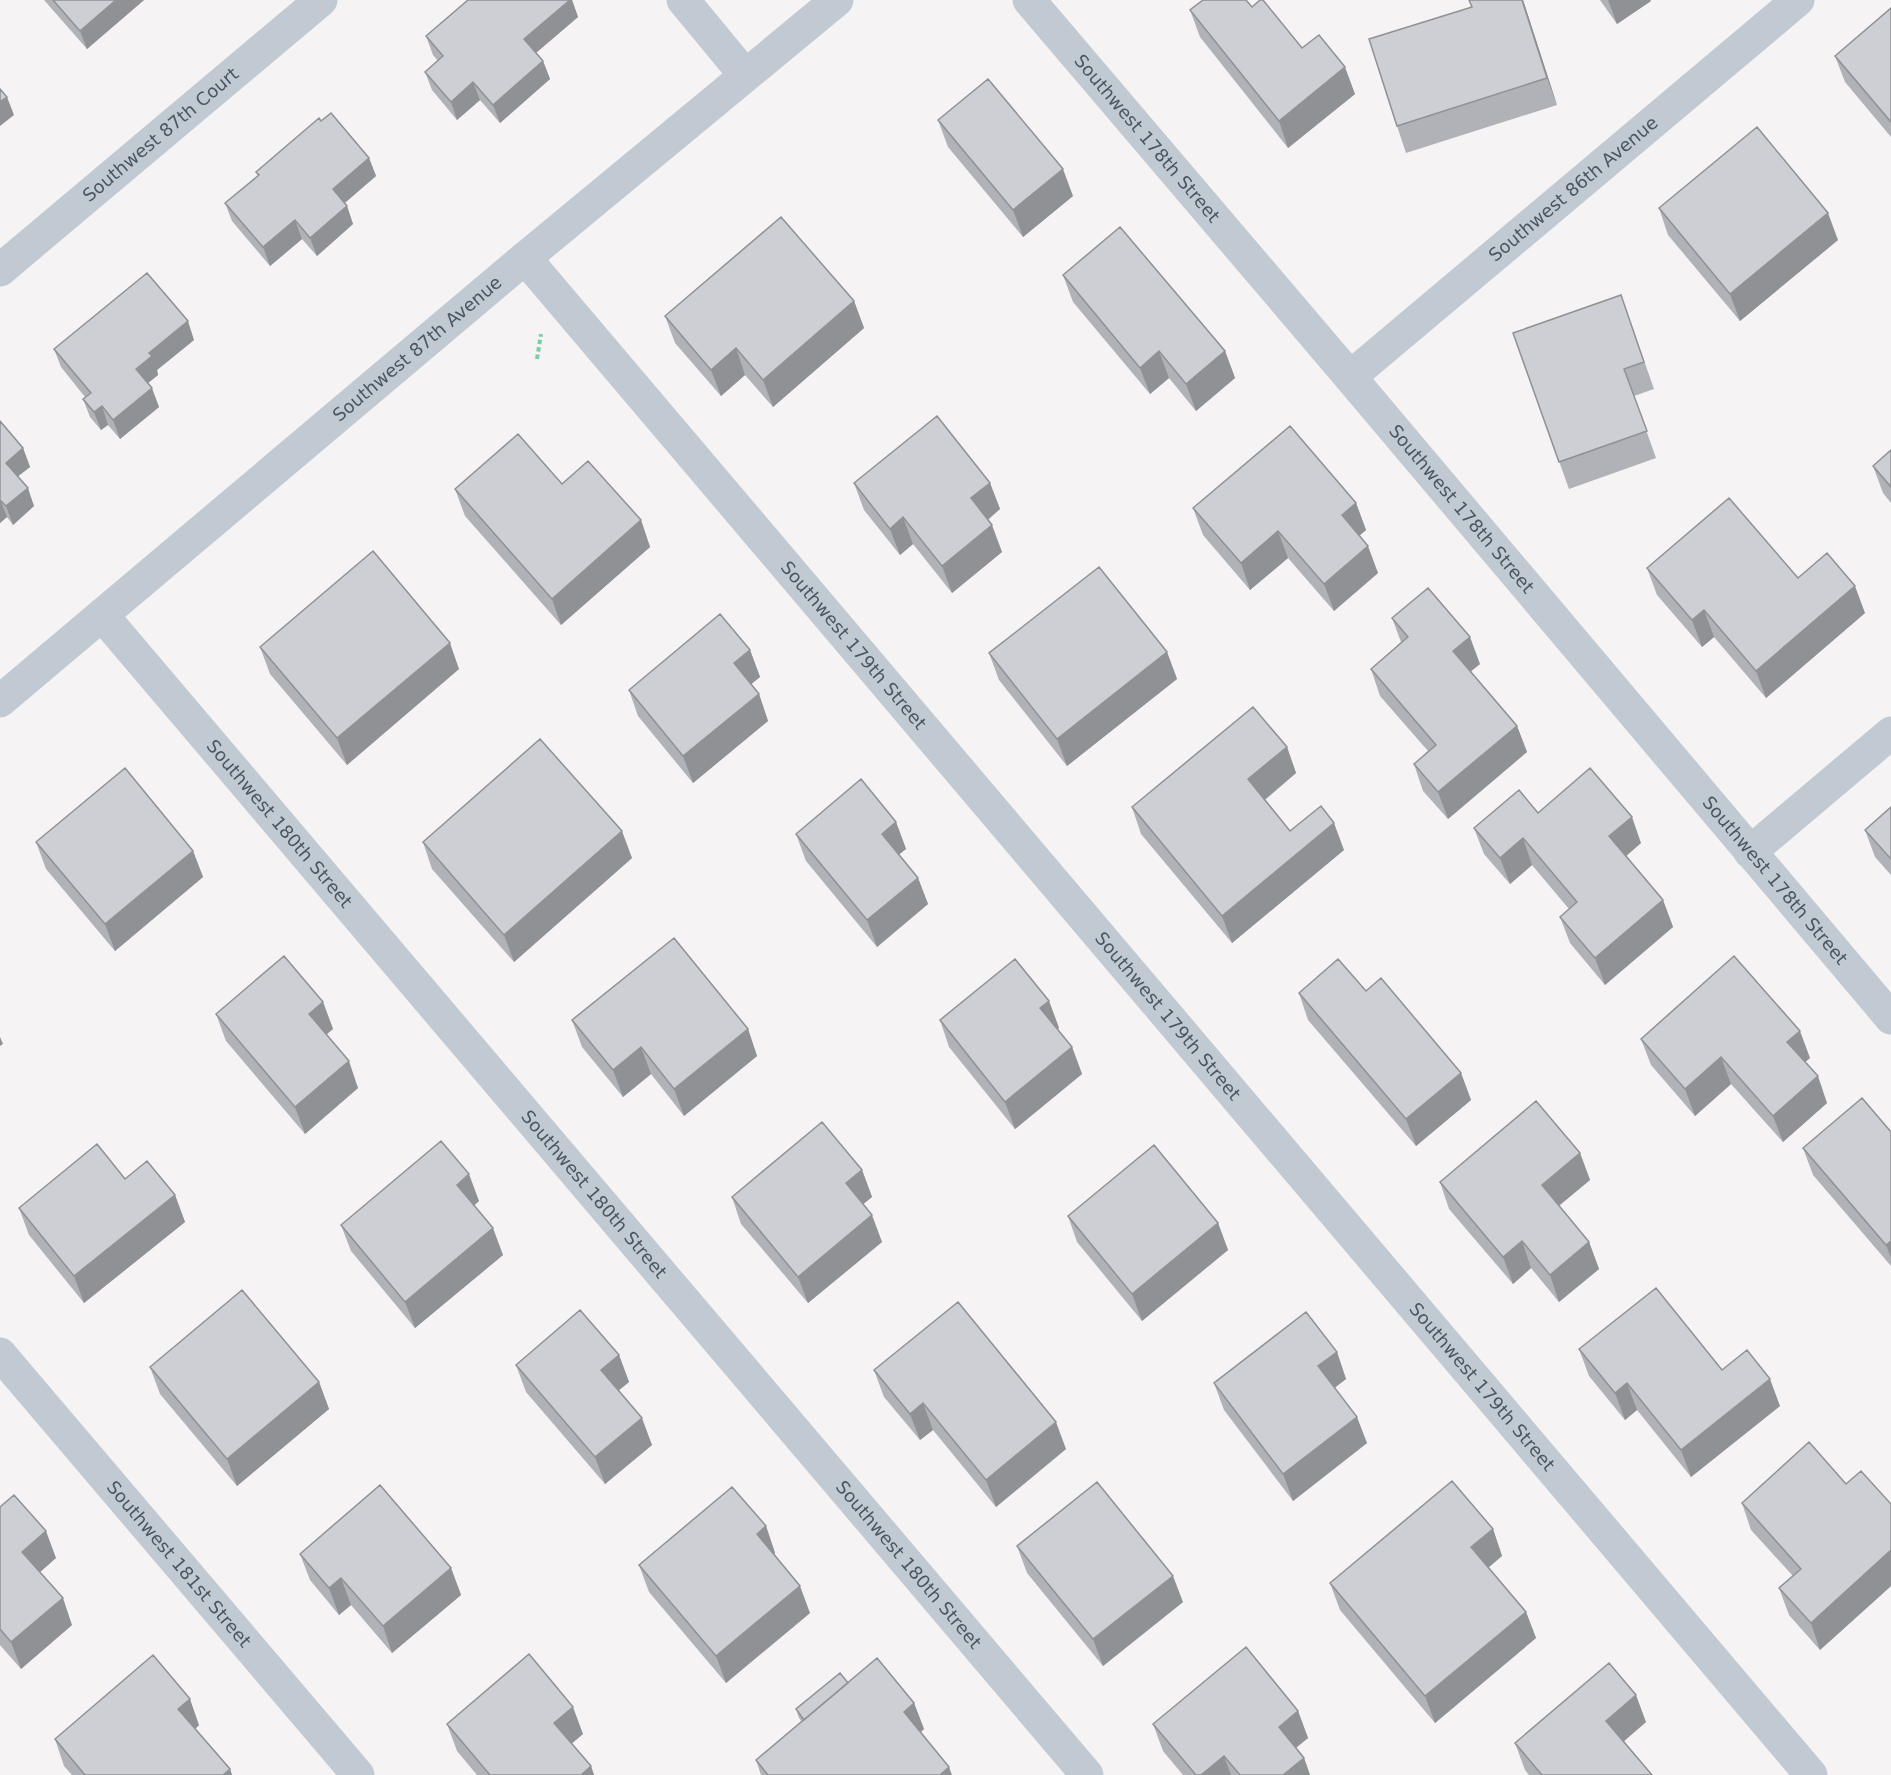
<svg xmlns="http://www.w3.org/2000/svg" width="1891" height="1775" font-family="'DejaVu Sans',sans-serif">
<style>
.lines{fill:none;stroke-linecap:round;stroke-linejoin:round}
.path{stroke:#7ad0a6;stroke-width:4;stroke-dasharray:4.5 3;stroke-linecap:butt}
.minor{stroke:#c1cad2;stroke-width:33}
.tertiary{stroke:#c1cad2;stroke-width:33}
.wall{fill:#b0b2b7}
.shaded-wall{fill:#909195}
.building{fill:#cdcfd5;stroke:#909195;stroke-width:1.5}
.labels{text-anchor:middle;stroke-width:5;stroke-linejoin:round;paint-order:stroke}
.street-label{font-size:18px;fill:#4a5661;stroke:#fff}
</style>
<rect width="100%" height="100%" fill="#f5f3f3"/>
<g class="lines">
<!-- path -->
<path class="path" d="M537 359 541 334"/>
<!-- minor -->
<g class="minor">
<path d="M683 0 745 75"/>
<path id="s1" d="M1029 0 1350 377 1891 1018"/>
<path id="s2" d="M525 258 1811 1775"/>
<path id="s3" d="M0 270 321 0"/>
<path id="s4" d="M1350 377 1798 0"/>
<path id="s5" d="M102 615 1087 1775"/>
<path d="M1750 852 1891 733"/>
<path id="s6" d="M0 1354 358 1775"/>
</g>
<!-- tertiary -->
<path class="tertiary" id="s7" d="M0 701 525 258 837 0"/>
</g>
<!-- wall -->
<path class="wall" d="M44 0H144L87 49Z
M468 0H572L578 17 536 53 543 61 550 79 500 123 480 100 457 120 432 90 425 72 438 61 433 55 426 36Z
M1523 0 1557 105 1406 153 1397 126 1472 7Z
M1600 0H1650L1651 1 1617 24Z
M1252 7 1302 48 1355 94 1288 148 1200 37 1190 10Z
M1891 8V137L1845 82 1835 56Z
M938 120 1073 196 1023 237 948 147Z
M321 121 369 158 376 176 344 203 347 206 353 224 317 256 302 239 270 266 232 221 225 203 258 176 256 172Z
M1659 208 1838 240 1740 321 1668 235Z
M1063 275 1225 351 1235 378 1196 411 1169 378 1150 394 1073 302Z
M1621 295 1654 389 1634 396 1656 458 1569 489 1513 333Z
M854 301 864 328 773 407 745 375 721 396 675 343 665 316Z
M194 340 157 370 158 375 148 383 159 407 120 439 108 425 101 430 90 417 83 399 85 397 61 367 54 349Z
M0 421 23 448 30 467 18 476 34 506 13 525 7 517 0 523Z
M1891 450V503L1883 493 1873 466Z
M854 483H990L1000 509 988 520 1002 552 952 593 913 544 900 555 864 510Z
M562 484 641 520 650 547 561 625 465 516 455 489Z
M1356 503 1366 530 1359 536 1378 573 1334 611 1288 558 1250 590 1203 535 1193 508Z
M1647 568 1798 578 1865 613 1766 698 1714 637 1702 647 1657 595Z
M1392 618 1480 664 1470 671 1517 726 1527 752 1448 819 1423 791 1414 764 1428 751 1380 696 1371 669 1401 642Z
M260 647 459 669 347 765 270 674Z
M750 650 760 677 751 684 759 694 768 721 693 783 638 716 629 690Z
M1167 652 1177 679 1067 766 999 680 989 653Z
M1287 747 1296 773 1265 800 1290 831 1344 850 1232 943 1141 834 1132 807Z
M1891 807V875L1875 857 1865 830Z
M1538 813 1641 843 1626 856 1663 900 1673 927 1605 985 1570 943 1560 917 1569 909 1532 865 1510 884 1484 854 1474 828Z
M896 822 906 849 899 854 918 878 928 904 877 947 806 861 796 834Z
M36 842 193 851 203 877 115 951 46 869Z
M423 842 632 858 514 962 432 869Z
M1366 991 1461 1073 1471 1100 1416 1146 1308 1020 1299 993Z
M1049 1001 1059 1028 1057 1029 1072 1047 1082 1074 1015 1129 949 1047 940 1020Z
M323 1002 333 1029 326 1035 358 1088 305 1134 226 1041 216 1014Z
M572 1020 748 1029 757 1056 684 1116 651 1074 623 1097 582 1047Z
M1641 1039 1810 1058 1805 1062 1827 1103 1783 1142 1731 1084 1695 1116 1651 1065Z
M1891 1132V1266L1813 1175 1803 1148Z
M1580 1153 1590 1180 1559 1206 1589 1242 1599 1269 1559 1302 1531 1268 1513 1284 1449 1209 1440 1182Z
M862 1170 872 1197 863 1204 882 1242 808 1303 741 1224 732 1197Z
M125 1179 175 1195 185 1222 84 1303 29 1235 19 1208Z
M479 1201 474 1205 503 1255 415 1328 351 1251 341 1225Z
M1068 1216 1218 1223 1228 1250 1142 1321 1077 1242Z
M1579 1349 1722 1370 1780 1406 1691 1477 1637 1410 1625 1420 1589 1376Z
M1337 1352 1346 1379 1335 1387 1367 1443 1293 1501 1224 1410 1214 1383Z
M619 1355 629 1382 618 1390 652 1445 605 1484 526 1392 516 1365Z
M150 1367 319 1382 329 1409 237 1486 160 1394Z
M874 1370 1066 1449 996 1507 933 1430 920 1440 884 1397Z
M1846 1484 1891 1504V1586L1820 1650 1789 1615 1779 1588 1793 1576 1751 1530 1742 1503Z
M0 1507 56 1558 40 1572 72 1625 21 1669 0 1645Z
M766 1526 775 1553 774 1555 810 1613 726 1683 649 1592 639 1565Z
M1493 1529 1502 1556 1488 1567 1526 1612 1536 1638 1435 1723 1340 1610 1330 1583Z
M1017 1546 1183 1602 1103 1666 1027 1573Z
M300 1554 451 1568 461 1595 392 1653 351 1605 339 1615 310 1580Z
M848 1683 914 1703 924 1729 921 1732 952 1775H761L756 1760 802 1722 799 1718 796 1709Z
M1298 1711 1308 1738 1296 1748 1304 1758 1310 1775H1183L1163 1751 1153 1724Z
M1646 1722 1624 1741 1652 1775H1529L1525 1770 1515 1743Z
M447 1724 583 1734 571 1744 591 1766 594 1775H477L457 1751Z
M199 1725 195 1729 230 1769 232 1775H72L64 1766 55 1739Z"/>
<!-- shaded-wall -->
<path class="shaded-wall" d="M116 0H144L87 49 80 31Z
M570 0H572L578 17 531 57 524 39Z
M1522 0H1523L1557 105 1547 78Z
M1608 0H1650L1651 1 1617 24Z
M543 61 550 79 500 123 493 105Z
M1345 67 1355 94 1288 148 1279 121Z
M473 82 480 100 457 120 451 102Z
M7 97 14 115 0 126V102Z
M369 158 376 176 339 208 333 189Z
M1063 169 1073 196 1023 237 1013 210Z
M347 206 353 224 317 256 310 238Z
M1828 213 1838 240 1740 321 1730 294Z
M295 220 302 239 270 266 263 247Z
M854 301 864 328 773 407 763 380Z
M188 321 194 340 157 370 158 375 143 387 136 369 149 353Z
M736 348 745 375 721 396 711 370Z
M1159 351 1169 378 1150 394 1140 368Z
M1225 351 1235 378 1196 411 1186 384Z
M152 388 159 407 120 439 113 420Z
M102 406 108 425 101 430 94 412Z
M23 448 30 467 12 481 6 463Z
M990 483 1000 509 981 525 971 498Z
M28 488 34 506 13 525 6 506Z
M0 499 7 517 0 523Z
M1356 503 1366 530 1352 542 1342 515Z
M903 517 913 544 900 555 890 529Z
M641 520 650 547 561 625 552 599Z
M992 525 1002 552 952 593 942 566Z
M1278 531 1288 558 1250 590 1241 563Z
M1368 546 1378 573 1334 611 1324 584Z
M1855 586 1865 613 1766 698 1756 671Z
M1704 610 1714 637 1702 647 1692 620Z
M1470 637 1480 664 1463 678 1453 651Z
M450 643 459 669 347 765 337 738Z
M750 650 760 677 744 690 734 663Z
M1167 652 1177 679 1067 766 1057 739Z
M759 694 768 721 693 783 683 756Z
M1517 726 1527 752 1448 819 1438 792Z
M1287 747 1296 773 1257 806 1248 779Z
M1632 817 1641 843 1618 863 1609 836Z
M896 822 906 849 891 861 882 834Z
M1334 823 1344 850 1232 943 1222 916Z
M622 831 632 858 514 962 504 935Z
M1523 838 1532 865 1510 884 1500 858Z
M193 851 203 877 115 951 105 924Z
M918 878 928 904 877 947 867 920Z
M1663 900 1673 927 1605 985 1595 958Z
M1049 1001 1059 1028 1050 1035 1040 1008Z
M323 1002 333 1029 318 1041 309 1014Z
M748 1029 757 1056 684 1116 674 1089Z
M1800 1031 1810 1058 1797 1069 1787 1042Z
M0 1037 3 1044 0 1046Z
M641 1047 651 1074 623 1097 613 1070Z
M1072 1047 1082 1074 1015 1129 1005 1102Z
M1721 1057 1731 1084 1695 1116 1685 1089Z
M349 1061 358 1088 305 1134 295 1107Z
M1461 1073 1471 1100 1416 1146 1406 1119Z
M1818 1076 1827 1103 1783 1142 1773 1116Z
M1580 1153 1590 1180 1551 1212 1542 1185Z
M862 1170 872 1197 856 1210 846 1183Z
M469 1174 479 1201 467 1212 457 1185Z
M175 1195 185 1222 84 1303 74 1276Z
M872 1215 882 1242 808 1303 798 1277Z
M1218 1223 1228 1250 1142 1321 1132 1294Z
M493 1228 503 1255 415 1328 405 1302Z
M1522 1241 1531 1268 1513 1284 1503 1257Z
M1891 1241V1258L1886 1245Z
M1589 1242 1599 1269 1559 1302 1550 1275Z
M1337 1352 1346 1379 1328 1393 1318 1366Z
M619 1355 629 1382 611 1397 601 1370Z
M1770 1379 1780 1406 1691 1477 1681 1450Z
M319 1382 329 1409 237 1486 227 1459Z
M1627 1383 1637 1410 1625 1420 1615 1393Z
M923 1403 933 1430 920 1440 910 1414Z
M1357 1417 1367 1443 1293 1501 1283 1474Z
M642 1418 652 1445 605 1484 595 1457Z
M1056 1422 1066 1449 996 1507 986 1480Z
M766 1526 775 1553 766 1561 757 1534Z
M1493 1529 1502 1556 1481 1574 1471 1547Z
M46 1531 56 1558 32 1579 22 1552Z
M1891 1550V1586L1820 1650 1811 1623Z
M451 1568 461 1595 392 1653 383 1626Z
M1173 1576 1183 1602 1103 1666 1093 1639Z
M341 1578 351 1605 339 1615 329 1588Z
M800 1586 810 1613 726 1683 716 1656Z
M63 1598 72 1625 21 1669 11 1642Z
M1526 1612 1536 1638 1435 1723 1425 1696Z
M1636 1695 1646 1722 1616 1748 1606 1721Z
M190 1699 199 1725 188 1736 178 1709Z
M914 1703 924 1729 913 1739 904 1712Z
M573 1707 583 1734 564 1750 554 1723Z
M1298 1711 1308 1738 1289 1753 1279 1727Z
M1224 1756 1231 1775H1201Z
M1304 1758 1310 1775H1283Z
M591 1766 594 1775H581Z
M949 1767 952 1775H940Z
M230 1769 232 1775H223Z"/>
<!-- building -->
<path class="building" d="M53 0H116L80 31Z
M468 0H570L524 39 543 61 493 105 473 82 451 102 425 72 443 56 426 36Z
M1203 0H1246L1252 7 1260 0H1263L1302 48 1319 35 1345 67 1279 121 1190 10Z
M1469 0H1522L1547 78 1397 126 1369 39 1472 7Z
M1891 8V122L1835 56Z
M988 79 1063 169 1013 210 938 120Z
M0 89 7 97 0 102Z
M331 113 369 158 333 189 347 206 310 238 295 220 263 247 225 203 259 175 256 172 319 118 321 121Z
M1757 127 1828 213 1730 294 1659 208Z
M781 217 854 301 763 380 736 348 711 370 665 316Z
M1120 227 1225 351 1186 384 1159 351 1140 368 1063 275Z
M147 273 188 321 149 353 152 356 136 369 152 388 113 420 102 406 94 412 83 399 91 393 54 349Z
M1621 295 1644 362 1624 369 1647 431 1559 462 1513 333Z
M937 416 990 483 971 498 992 525 942 566 903 517 890 529 854 483Z
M0 421 23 448 6 463 28 488 6 506 0 500Z
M1290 426 1356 503 1342 515 1368 546 1324 584 1278 531 1241 563 1193 508Z
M518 434 562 484 588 461 641 520 552 599 455 489Z
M1891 450V487L1873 466Z
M1729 498 1798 578 1827 553 1855 586 1756 671 1704 610 1692 620 1647 568Z
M373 551 450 643 337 738 260 647Z
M1099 567 1167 652 1057 739 989 653Z
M1428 588 1470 637 1453 651 1517 726 1438 792 1414 764 1436 745 1371 669 1408 637 1392 618Z
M720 614 750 650 734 663 759 694 683 756 629 690Z
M1253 707 1287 747 1248 779 1290 831 1321 806 1334 823 1222 916 1132 807Z
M540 739 622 831 504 935 423 842Z
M125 768 193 851 105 924 36 842Z
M1590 768 1632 817 1609 836 1663 900 1595 958 1560 917 1577 902 1523 838 1500 858 1474 828 1519 790 1538 813Z
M861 779 896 822 882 834 918 878 867 920 796 834Z
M1891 807V859L1865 830Z
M674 938 748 1029 674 1089 641 1047 613 1070 572 1020Z
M284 956 323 1002 309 1014 349 1061 295 1107 216 1014Z
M1734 956 1800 1031 1787 1042 1818 1076 1773 1116 1721 1057 1685 1089 1641 1039Z
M1015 959 1049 1001 1040 1008 1072 1047 1005 1102 940 1020Z
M1338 959 1366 991 1381 978 1461 1073 1406 1119 1299 993Z
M1862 1098 1891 1132V1241L1886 1245 1803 1148Z
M1536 1101 1580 1153 1542 1185 1589 1242 1550 1275 1522 1241 1503 1257 1440 1182Z
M822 1122 862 1170 846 1183 872 1215 798 1277 732 1197Z
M441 1141 469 1174 457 1185 493 1228 405 1302 341 1225Z
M97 1144 125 1179 147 1161 175 1195 74 1276 19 1208Z
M1154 1145 1218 1223 1132 1294 1068 1216Z
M1656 1288 1722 1370 1747 1350 1770 1379 1681 1450 1627 1383 1615 1393 1579 1349Z
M242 1290 319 1382 227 1459 150 1367Z
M958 1302 1056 1422 986 1480 923 1403 910 1414 874 1370Z
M580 1310 619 1355 601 1370 642 1418 595 1457 516 1365Z
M1306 1312 1337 1352 1318 1366 1357 1417 1283 1474 1214 1383Z
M1809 1442 1846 1484 1861 1471 1891 1504V1550L1811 1623 1779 1588 1801 1569 1742 1503Z
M1452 1481 1493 1529 1471 1547 1526 1612 1425 1696 1330 1583Z
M1097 1482 1173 1576 1093 1639 1017 1546Z
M380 1485 451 1568 383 1626 341 1578 329 1588 300 1554Z
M732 1487 766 1526 757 1534 800 1586 716 1656 639 1565Z
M14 1495 46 1531 22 1552 63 1598 11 1642 0 1629V1507Z
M1246 1647 1298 1711 1279 1727 1304 1758 1283 1775H1240L1224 1756 1201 1775H1196L1153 1724Z
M529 1654 573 1707 554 1723 591 1766 581 1775H490L447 1724Z
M153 1655 190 1699 178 1709 230 1769 223 1775H85L55 1739Z
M877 1658 914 1703 904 1712 949 1767 940 1775H768L756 1760Z
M1609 1663 1636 1695 1606 1721 1652 1775H1542L1515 1743Z
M840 1673 848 1683 804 1720 796 1709Z"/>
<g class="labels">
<!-- street labels -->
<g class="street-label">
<text dy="6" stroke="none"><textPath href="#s3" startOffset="210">Southwest 87th Court</textPath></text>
<text dy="6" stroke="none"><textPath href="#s1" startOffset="182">Southwest 178th Street</textPath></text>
<text dy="6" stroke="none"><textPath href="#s4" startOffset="292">Southwest 86th Avenue</textPath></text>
<text dy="6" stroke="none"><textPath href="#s7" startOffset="546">Southwest 87th Avenue</textPath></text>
<text dy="6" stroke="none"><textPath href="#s1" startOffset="668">Southwest 178th Street</textPath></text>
<text dy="6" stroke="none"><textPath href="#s2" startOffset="508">Southwest 179th Street</textPath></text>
<text dy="6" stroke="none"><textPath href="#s5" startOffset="274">Southwest 180th Street</textPath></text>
<text dy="6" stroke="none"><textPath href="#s1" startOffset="1154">Southwest 178th Street</textPath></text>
<text dy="6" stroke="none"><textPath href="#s2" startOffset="994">Southwest 179th Street</textPath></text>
<text dy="6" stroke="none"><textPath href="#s5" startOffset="760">Southwest 180th Street</textPath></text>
<text dy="6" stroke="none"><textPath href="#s2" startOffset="1480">Southwest 179th Street</textPath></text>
<text dy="6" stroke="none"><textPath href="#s6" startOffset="276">Southwest 181st Street</textPath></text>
<text dy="6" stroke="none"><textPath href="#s5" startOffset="1246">Southwest 180th Street</textPath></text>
</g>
</g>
</svg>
